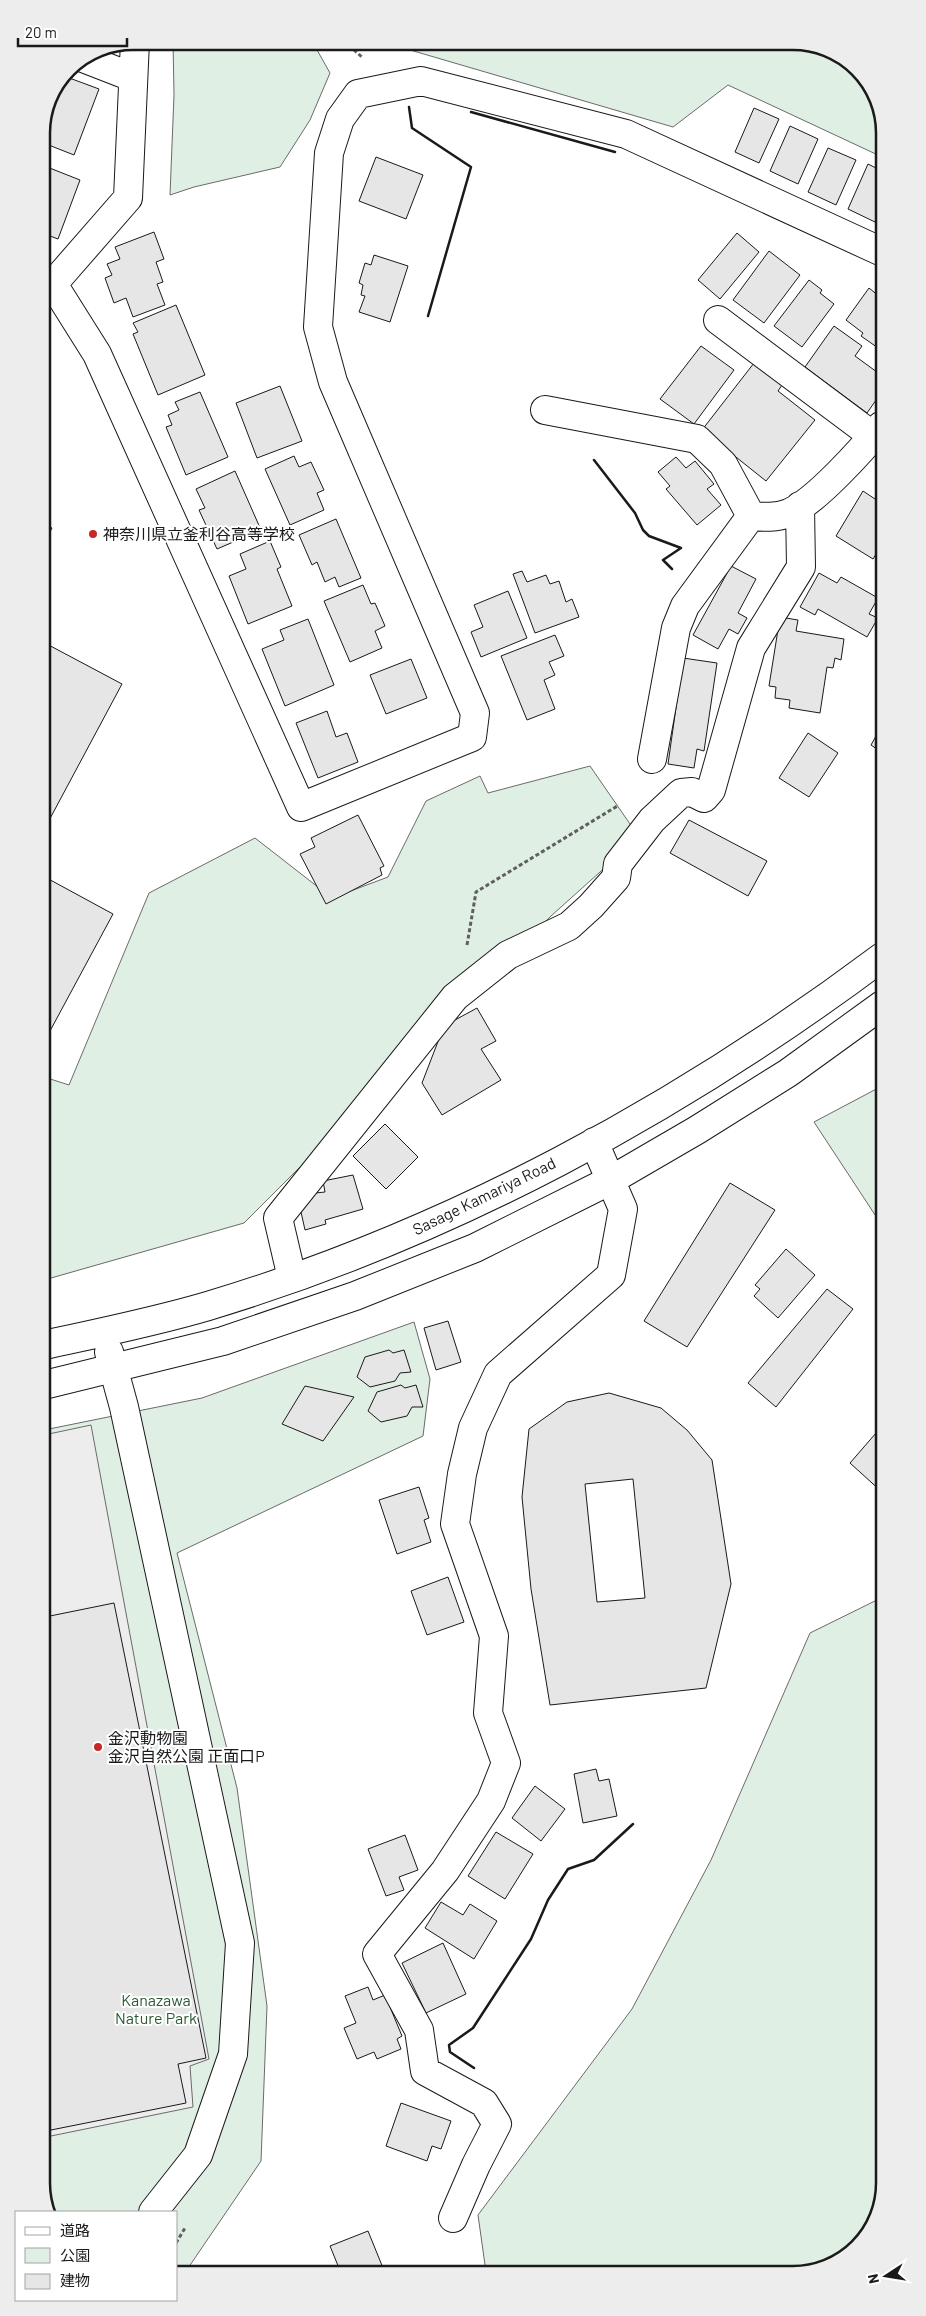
<svg xmlns="http://www.w3.org/2000/svg" width="926" height="2316" font-family="Barlow,'Noto Sans JP',sans-serif">
<style>
.green{fill:#e0efe3;stroke:#6a6a6a}
.parking{fill:#ededed;stroke:#6a6a6a}
.building{fill:#e6e6e6;stroke:#1a1a1a;fill-rule:evenodd}
.lines{fill:none;stroke-linecap:round;stroke-linejoin:round}
.minor-casing{stroke:#1a1a1a;stroke-width:30}
.path{stroke:#5f5f5f;stroke-width:3;stroke-dasharray:4 2.5;stroke-linecap:butt}
.minor{stroke:#fff;stroke-width:28}
.wall{stroke:#1a1a1a;stroke-width:2.5}
.poi-dot{fill:#c62828;stroke:#fff;stroke-width:2}
.labels{text-anchor:middle;stroke-width:4;stroke-linejoin:round;paint-order:stroke}
.poi-label{font-size:16px;fill:#1a1a1a;stroke:#fff;text-anchor:start}
.street-label{font-size:16px;fill:#1a1a1a;stroke:#fff}
.park-label{font-size:16px;fill:#2b5a34;stroke:#fff}
.rim{fill:none;stroke:#1a1a1a;stroke-width:2.5}
</style>
<rect width="100%" height="100%" fill="#fff"/>
<!-- green -->
<path class="green" d="M173 41H312L330 73 310 120 280 167 194 187 170 195 174 95Z
M390 41H800L849 60 880 104V156L728 85 673 127 393 45Z
M590 766 639 837 551 916 244 1223 44 1280V1077L69 1085 149 893 255 838 332 898 388 877 426 801 480 776 488 793Z
M882 1086 883 1227 814 1122Z
M414 1322 430 1379 423 1436 177 1553 237 1788 267 2006 261 2161 184 2274H176V2212H46L44 1430 202 1398Z
M883 1597 885 2184 866 2239 822 2270 486 2272 478 2215 632 2009 711 1860 810 1633Z"/>
<!-- parking -->
<path class="parking" d="M91 1425 209 2059 190 2066 193 2107 46 2137 44 1435Z"/>
<!-- building -->
<path class="building" d="M64 76 99 89 74 155 41 142V127Z
M754 108 779 119 759 163 735 152Z
M790 126 818 139 798 184 770 171Z
M828 148 856 160 836 205 808 192Z
M376 157 423 175 406 219 359 201Z
M868 164 880 170V210L875 222 848 209Z
M42 165 80 180 58 239 42 233Z
M154 232 164 259 156 262 163 282 157 284 165 305 133 317 126 298 114 303 105 278 112 275 107 264 120 259 115 247Z
M737 233 759 252 720 299 698 280Z
M769 251 800 275 764 323 733 300Z
M374 255 408 266 390 322 359 312 365 296 361 295 363 285 359 283 365 263 371 265Z
M809 280 822 290 820 293 834 304 802 347 774 326Z
M869 288 880 297 881 350 861 336 863 333 846 320Z
M176 305 205 375 158 395 133 334 138 332 133 323Z
M834 326 862 346 855 356 881 375V393L867 413 805 367Z
M701 346 734 370 694 424 660 399Z
M754 363 782 385 778 391 815 420 766 481 702 430Z
M280 386 302 441 257 458 236 403Z
M200 392 228 457 186 475 166 427 172 425 168 415 179 410 175 402Z
M294 456 299 467 311 462 324 490 317 493 324 510 290 525 265 469Z
M676 457 686 468 695 461 714 484 707 489 721 505 697 525 666 489 670 486 658 472Z
M235 471 261 530 217 549 199 510 205 508 196 489Z
M863 491 881 503V546L873 559 836 536Z
M336 519 361 578 339 587 335 577 325 582 317 562 312 565 299 535Z
M42 523 52 528 42 547Z
M270 541 281 567 277 569 292 606 248 624 229 576 246 569 240 554Z
M731 566 756 579 738 613 747 618 738 634 729 629 718 649 693 635Z
M522 571 527 582 546 575 550 584 559 581 566 602 572 599 579 617 535 633 513 574Z
M819 573 837 583 841 577 878 598 869 614 878 618 867 637 818 609 815 615 800 607Z
M363 585 371 604 375 603 385 626 375 631 382 648 350 662 324 601Z
M508 591 527 638 481 657 471 632 483 627 474 605Z
M780 617 798 620 796 631 844 639 841 660 835 658 833 668 827 667 820 713 789 708 790 700 775 698 776 687 769 686Z
M308 619 334 685 285 706 262 649 284 640 280 630Z
M555 635 564 656 549 662 555 675 544 680 555 709 527 720 501 656Z
M43 642 122 684 46 826 43 824Z
M683 658 717 663 704 751 697 749 694 768 668 764Z
M411 659 427 698 386 714 370 675Z
M327 711 336 737 347 733 358 762 318 778 296 723Z
M881 727V752L871 745Z
M808 733 838 753 809 797 779 778Z
M358 815 384 866 380 868 382 875 326 904 300 854 315 847 311 838Z
M689 820 767 861 748 896 670 853Z
M43 876 113 914 43 1044Z
M477 1008 496 1041 481 1049 501 1080 442 1115 422 1083 444 1026Z
M385 1124 418 1157 386 1189 353 1156Z
M353 1175 363 1209 325 1220 326 1224 305 1230 301 1212 315 1193 325 1192 323 1181Z
M730 1183 775 1210 687 1347 644 1321Z
M786 1249 815 1275 778 1318 754 1296 760 1289 755 1285Z
M827 1289 853 1309 776 1407 748 1383Z
M448 1321 461 1362 436 1370 424 1328Z
M389 1350 393 1353 404 1350 411 1372 400 1373 395 1381 370 1387 357 1377 365 1357Z
M401 1385 405 1388 416 1385 423 1407H412L407 1416 381 1422 368 1411 377 1392Z
M305 1386 354 1397 323 1441 282 1424Z
M609 1393 661 1408 687 1430 712 1460 731 1584 706 1688 550 1705 531 1589 522 1497 529 1429 567 1402ZM633 1479 645 1598 597 1602 585 1484Z
M883 1425V1493L850 1463Z
M419 1487 429 1518 424 1520 431 1542 397 1554 379 1500Z
M448 1577 464 1622 427 1635 411 1591Z
M114 1603 206 2058 178 2064 186 2103 46 2131 45 1617Z
M596 1769 599 1781 609 1779 617 1816 583 1823 574 1774Z
M535 1786 565 1809 541 1841 512 1818Z
M496 1832 533 1854 505 1899 468 1876Z
M405 1835 418 1870 399 1877 404 1890 386 1896 368 1849Z
M441 1902 463 1915 470 1904 497 1921 474 1959 425 1928Z
M443 1943 466 1994 426 2013 402 1963Z
M368 1987 373 2000 385 1995 402 2036 397 2039 401 2049 377 2059 374 2052 357 2059 344 2028 356 2023 345 1996Z
M401 2103 451 2121 441 2149 432 2146 427 2161 386 2146Z
M368 2231 383 2268 378 2270 380 2273H341L330 2246Z"/>
<g class="lines">
<!-- minor casing -->
<g class="minor-casing">
<path id="minor" d="M83 58 132 77
M42 276 53 284 97 354 301 807 472 737 475 713 333 382 318 327 329 153 340 119 358 94 421 81 626 134 880 251
M53 284 128 198 135 41
M718 320 873 436
M545 410 697 439 723 464 751 516
M652 759 676 628 685 606 751 516C764 517 776 518 789 513 815 502 863 449 881 426
M292 1278 278 1218 455 997 508 955 569 926 591 906 616 878 618 864 652 820 681 793 692 792 704 798 711 790 751 648 801 567 800 506
M44 1345C99 1333 154 1322 208 1306 451 1233 679 1109 882 957
M109 1352 124 1407 240 1943 233 2054 198 2155 153 2212
M44 1385 223 1341 355 1296 475 1248 611 1180 697 1130 788 1073 882 1005
M453 2218 476 2165 497 2124 484 2103 425 2071 419 2030 377 1954 445 1871 491 1801 506 1763 488 1713 494 1636 455 1524 462 1474 473 1428 498 1374 611 1275 623 1209 594 1142"/>
</g>
<!-- path -->
<path class="path" d="M344 41 363 58
M467 945 476 892 619 805
M176 2243 185 2228"/>
<!-- minor -->
<use href="#minor" class="minor"/>
<!-- wall -->
<path class="wall" d="M409 107 412 128 471 167 428 316
M471 112 615 152
M594 460 635 513 643 530 649 536 681 548 663 560 672 569
M474 2068 450 2052 449 2045 473 2028 531 1939 548 1900 568 1869 594 1860 633 1824"/>
</g>
<!-- markers -->
<g class="poi-dot">
<circle cx="93" cy="534" r="5"/>
<circle cx="98" cy="1747" r="5"/>
</g>
<g class="labels">
<!-- poi labels -->
<g class="poi-label">
<text x="103" y="540">神奈川県立釜利谷高等学校</text>
<text x="108" y="1744">金沢動物園<tspan x="108" dy="18">金沢自然公園 正面口P</tspan></text>
</g>
<!-- street labels -->
<g class="street-label">
<text transform="translate(484 1196) rotate(-26)" y="6">Sasage Kamariya Road</text>
</g>
<!-- park labels -->
<g class="park-label">
<text x="156" y="2006">Kanazawa<tspan x="156" dy="18">Nature Park</tspan></text>
</g>
</g>
<!-- crop -->
<path d="M0 0H926V2316H0ZM133 50H793A83 83 0 0 1 876 133V2183A83 83 0 0 1 793 2266H133A83 83 0 0 1 50 2183V133A83 83 0 0 1 133 50Z" fill="#ededed" fill-rule="evenodd"/>
<path class="rim" d="M133 50H793A83 83 0 0 1 876 133V2183A83 83 0 0 1 793 2266H133A83 83 0 0 1 50 2183V133A83 83 0 0 1 133 50Z"/>
<!-- legend -->
<rect x="15" y="2211" width="162" height="90" fill="#ffffff" stroke="#a3a3a3"/>
<rect x="25" y="2227" width="25" height="8" fill="#ffffff" stroke="#a3a3a3"/>
<text x="60" y="2236" font-size="15" fill="#1a1a1a">道路</text>
<rect x="25" y="2248" width="25" height="15" fill="#e0efe3" stroke="#a3a3a3"/>
<text x="60" y="2261" font-size="15" fill="#1a1a1a">公園</text>
<rect x="25" y="2274" width="25" height="15" fill="#e6e6e6" stroke="#a3a3a3"/>
<text x="60" y="2286" font-size="15" fill="#1a1a1a">建物</text>
<!-- north arrow -->
<g transform="translate(886 2276) rotate(258)" stroke="#ffffff" stroke-width="4" paint-order="stroke">
<path d="M0-4L9 19L0 12L-9 19Z" fill="#1a1a1a"/>
<text y="-8" font-size="14" font-weight="bold" text-anchor="middle" fill="#1a1a1a">N</text>
</g>
<!-- scale -->
<path d="M18 38v8h109v-8" fill="none" stroke="#1a1a1a" stroke-width="2.5"/>
<text x="25" y="38" font-size="15" fill="#1a1a1a" stroke="#ffffff" stroke-width="4" paint-order="stroke">20 m</text>
</svg>
